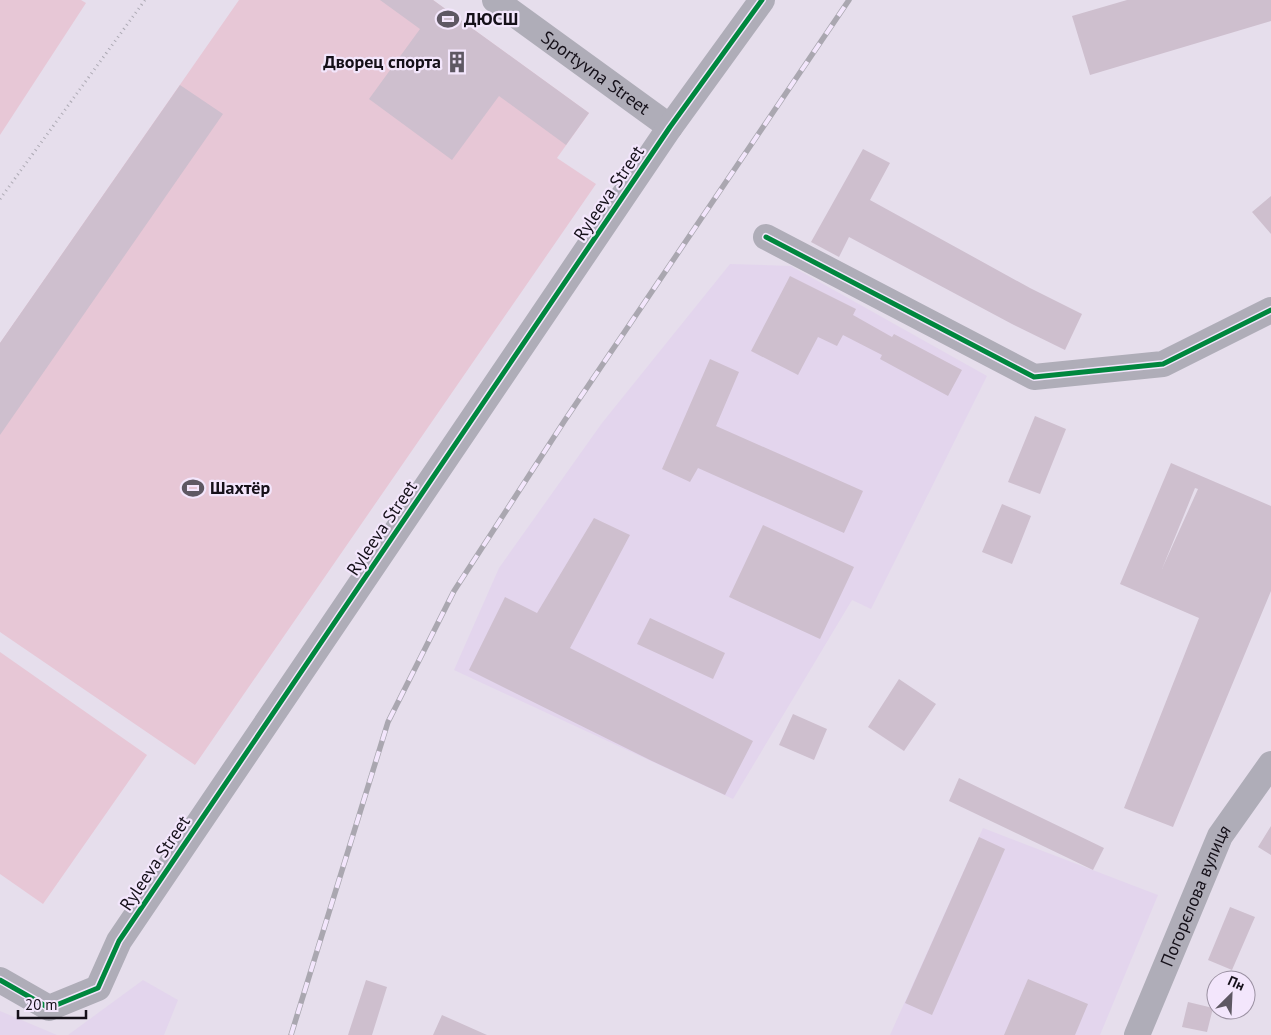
<svg xmlns="http://www.w3.org/2000/svg" width="1271" height="1035" font-family="'PT Sans',sans-serif">
<style>
.built{fill:#e3d5ed}
.green{fill:#e7c7d6}
.building{fill:#cebfce;fill-rule:evenodd}
.lines{fill:none;stroke-linecap:round;stroke-linejoin:round}
.path{stroke:#adaab4;stroke-width:3;stroke-dasharray:1 4;stroke-linecap:butt}
.minor{stroke:#afadb8;stroke-width:26}
.rail-casing{stroke:#aaa7b0;stroke-width:5.5}
.rail{stroke:#f3e6fc;stroke-width:4;stroke-dasharray:11;stroke-linecap:butt}
.cycleway-casing{stroke:#f3e6fc;stroke-width:8}
.cycleway{stroke:#00873e;stroke-width:5}
.labels{text-anchor:middle;stroke-width:4.5;stroke-linejoin:round;paint-order:stroke}
.poi-label{font-size:18px;font-weight:bold;fill:#151019;stroke:#f3e6fc;text-anchor:start}
.street-label{font-size:18px;fill:#151019;stroke:#f3e6fc}
</style>
<rect width="100%" height="100%" fill="#e6deec"/>
<!-- built -->
<path class="built" d="M730 264 791 266 987 376 871 609 852 600 733 799 454 670 499 568 602 423Z
M983 828 1158 895 1100 1035H890Z
M143 980 178 1000 164 1035H68Z
M0 1011 57 1035H0Z"/>
<!-- green -->
<path class="green" d="M0 0H81L86 3 0 135Z
M239 0H433L589 113 557 158 596 184 195 765 0 632V343Z
M0 652 147 755 43 904 0 874Z"/>
<!-- building -->
<path class="building" d="M380 0H433L589 113 566 145 499 96 452 160 369 99 420 29Z
M1127 0H1271V21L1090 75 1072 16Z
M180 85 223 114 0 435V343Z
M863 149 890 163 870 200 1030 288 1082 314 1065 350 1012 324 849 237 839 257 811 242Z
M1271 196V234L1252 212Z
M790 276 856 309 853 315 892 337 894 334 962 370 948 396 880 359 882 355 843 335 837 346 818 337 798 375 751 351Z
M710 359 739 372 716 426 863 491 844 533 698 468 690 482 662 469Z
M1035 416 1066 429 1040 494 1008 482Z
M1171 463 1271 506V591L1173 827 1124 808 1199 618 1120 584ZM1195 488 1198 489 1162 569Z
M1002 504 1031 516 1012 564 982 552Z
M594 518 630 535 570 648 753 741 725 795 652 761 469 670 505 597 537 613Z
M763 525 854 567 820 639 729 597Z
M650 618 725 653 713 679 637 644Z
M899 679 936 704 904 751 868 727Z
M793 714 827 729 814 760 779 745Z
M959 778 1104 848 1093 870 949 801Z
M1271 826V855L1258 847Z
M979 837 1005 849 932 1015 905 1003Z
M1230 907 1255 917 1232 970 1208 960Z
M1028 979 1088 1004 1075 1035H1004Z
M366 980 387 987 372 1035H348Z
M1188 1002 1213 1008 1207 1032 1182 1027Z
M442 1015 487 1035H433Z"/>
<g class="lines">
<!-- path -->
<path class="path" d="M0 199 145 0"/>
<!-- minor -->
<g class="minor">
<path id="s1" d="M495 0 670 127"/>
<path d="M766 237 1034 377 1163 364 1271 310"/>
<path d="M0 980 49 1008 98 988 119 941 670 127 762 0"/>
<path id="s2" d="M1137 1035 1220 836 1271 764"/>
</g>
<!-- rail casing -->
<g class="rail-casing">
<path id="rail" d="M291 1035 388 722 454 591 565 420 849 0"/>
</g>
<!-- rail -->
<use href="#rail" class="rail"/>
<!-- cycleway casing -->
<g class="cycleway-casing">
<path id="cycleway" d="M766 237 1034 377 1163 364 1271 310
M0 980 49 1008 98 988 119 941 670 127 762 0"/>
</g>
<!-- cycleway -->
<use href="#cycleway" class="cycleway"/>
</g>
<!-- icons -->
<defs>
<g id="stadium-bare" transform="scale(1.725)"><path d="M0-5a6.5 5 0 1 0 0 10a6.5 5 0 1 0 0-10ZM-3.5-1.8h7v3.6h-7Z" fill="#5e5863" stroke="#f3e6fc" stroke-width="2.5" paint-order="stroke"/></g>
<g id="building-bare" transform="scale(1.725)"><path d="M-4-6H4V6H1V3H-1V6H-4ZM-2.5-4.3h1.7v1.8h-1.7ZM.8-4.3h1.7v1.8H.8ZM-2.5-1h1.7V.8h-1.7ZM.8-1h1.7V.8H.8Z" fill="#5e5863" stroke="#f3e6fc" stroke-width="2.5" paint-order="stroke"/></g>
</defs>
<g fill-rule="evenodd">
<use href="#stadium-bare" x="448" y="19"/>
<use href="#building-bare" x="457" y="62"/>
<use href="#stadium-bare" x="193" y="488"/>
</g>
<g class="labels">
<!-- poi labels -->
<g class="poi-label">
<text x="464" y="25">ДЮСШ</text>
<text x="441" y="68" text-anchor="end">Дворец спорта</text>
<text x="210" y="494">Шахтёр</text>
</g>
<!-- street labels -->
<g class="street-label">
<text dy="6" stroke="none"><textPath href="#s1" startOffset="124">Sportyvna Street</textPath></text>
<text transform="translate(609 193) rotate(-56)" y="6">Ryleeva Street</text>
<text transform="translate(382 528) rotate(-56)" y="6">Ryleeva Street</text>
<text transform="translate(155 863) rotate(-56)" y="6">Ryleeva Street</text>
<text dy="6" stroke="none"><textPath href="#s2" startOffset="151">Погорєлова вулиця</textPath></text>
</g>
</g>
<!-- north arrow -->
<g transform="translate(1231 995) rotate(24)"><circle r="24" fill="#f3e6fc" stroke="#9a90a1"/>
<path d="M0-4L9 19L0 12L-9 19Z" fill="#5e5863"/>
<text y="-8" font-size="14" font-weight="bold" text-anchor="middle" fill="#151019">Пн</text>
</g>
<!-- scale -->
<path d="M18 1010v8h68v-8" fill="none" stroke="#151019" stroke-width="2.5"/>
<text x="25" y="1010" font-size="15" fill="#151019" stroke="#f3e6fc" stroke-width="4" paint-order="stroke">20 m</text>
</svg>
